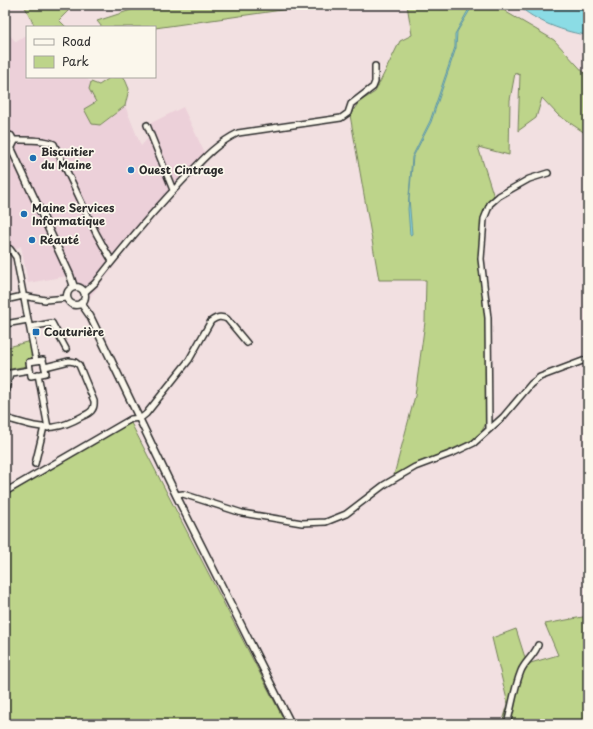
<svg xmlns="http://www.w3.org/2000/svg" width="593" height="729" font-family="'Playpen Sans',sans-serif">
<style>
.built{fill:#ecd0d9}
.green{fill:#bdd48a;stroke:#74805a}
.water{fill:#8bdce5;stroke:#65959b}
.lines{fill:none;stroke-linecap:round;stroke-linejoin:round}
.minor-casing{stroke:#2b2b2b;stroke-width:8}
.tertiary-casing{stroke:#2b2b2b;stroke-width:9}
.minor{stroke:#fbf7ec;stroke-width:5}
.tertiary{stroke:#fbf7ec;stroke-width:6}
.poi-dot{fill:#1f6fb2;stroke:#fbf7ec;stroke-width:1.5}
.labels{text-anchor:middle;stroke-width:3.5;stroke-linejoin:round;paint-order:stroke}
.poi-label{font-size:11px;font-weight:bold;fill:#2b2b2b;stroke:#fbf7ec;text-anchor:start}
</style>
<rect width="100%" height="100%" fill="#f2e0e1"/>
<filter id="ink" filterUnits="userSpaceOnUse"><feTurbulence type="fractalNoise" baseFrequency=".025" numOctaves="2"/><feDisplacementMap in="SourceGraphic" scale="8" xChannelSelector="R" yChannelSelector="G"/><feConvolveMatrix kernelMatrix="1 2 1 2 8 2 1 2 1" color-interpolation-filters="sRGB"/></filter>
<g filter="url(#ink)">
<!-- built -->
<path class="built" d="M5 30 16 42 27 35V77H85L91 82 89 89 96 102 101 125 125 106 141 146 148 138 143 127 183 107 207 158 131 244 87 301 73 275 28 283 21 246 5 253Z"/>
<!-- green -->
<path class="green" d="M24 5H74L59 20 66 27H35Z
M131 5H303V7L155 28V27H102L97 21 134 9Z
M407 5H500L506 12 554 40 588 77V135L558 115 542 98 536 118 518 131 520 75 515 73 510 100 509 155 478 147 494 197 482 215 480 258 487 329 488 419 479 437 394 475 415 396 425 322 426 280H379L350 115 359 102 375 92 400 41 412 35Z
M109 77H124L129 89 125 106 100 125 92 124 84 109 96 102 89 89 91 82 99 85 108 79Z
M30 341 32 358 26 360 27 366 5 370V348Z
M131 423 286 724H5V496L120 428Z
M588 616V724H502L508 704 492 638 516 629 527 664 558 655 545 624Z"/>
<!-- water -->
<path class="water" d="M471 5H473L457 32 456 48 431 122 413 157 409 198 412 234 410 235 408 209 412 157 430 121 455 47V34Z
M518 5H588V35C566 33 534 21 518 5Z"/>
<g class="lines">
<!-- minor casing -->
<g class="minor-casing">
<path id="minor" d="M147 125 173 190
M14 140C24 140 44 139 54 144L96 233 106 251 112 261
M10 249 16 257 36 361
M84 293 95 283C124 246 154 210 187 176 202 160 217 143 238 133L341 118 348 113 351 104 373 87 375 82V66
M5 300 23 296 45 300 67 298
M5 324 28 320
M30 327 52 323 66 349
M43 360 46 373 31 376 29 362Z
M5 374 30 370
M38 374 48 428
M5 393 10 373
M5 418C20 422 38 429 54 427 64 426 74 421 83 416 90 413 95 410 94 401L79 365 75 362 69 361 45 367
M489 429 488 318 481 259 484 219 490 204 499 196 529 179 548 173
M35 464 44 427
M5 492 131 419 141 418 146 414 189 360 211 321C217 317 220 316 227 319L247 343
M176 495 183 494 242 513 302 523 326 522 346 514 384 485 415 467 455 452 474 443 503 417 531 384 540 377 588 359
M507 724C512 707 514 688 521 671 525 661 535 655 538 645"/>
</g>
<!-- tertiary casing -->
<g class="tertiary-casing">
<path id="tertiary" d="M5 135 11 136 14 142 11 148 5 149
M11 148 70 275 74 287
M67 296a9 9 0 1 1 18 0a9 9 0 1 1-18 0Z
M81 303 90 316 176 495 291 724"/>
</g>
<!-- minor -->
<use href="#minor" class="minor"/>
<!-- tertiary -->
<use href="#tertiary" class="tertiary"/>
</g>
</g>
<!-- markers -->
<g class="poi-dot">
<circle cx="33" cy="158" r="4"/>
<circle cx="131" cy="170" r="4"/>
<circle cx="24" cy="214" r="4"/>
<circle cx="32" cy="240" r="4"/>
<rect x="32" y="328" width="8" height="8" rx="2"/>
</g>
<g class="labels">
<!-- poi labels -->
<g class="poi-label">
<text x="41" y="156">Biscuitier<tspan x="41" dy="13">du Maine</tspan></text>
<text x="139" y="174">Ouest Cintrage</text>
<text x="32" y="212">Maine Services<tspan x="32" dy="13">Informatique</tspan></text>
<text x="40" y="244">Réauté</text>
<text x="44" y="336">Couturière</text>
</g>
</g>
<!-- margin -->
<rect width="593" height="729" fill="none" stroke="#fbf7ec" stroke-width="20"/>
<rect x="10" y="10" width="573" height="709" fill="none" stroke="#2b2b2b" stroke-width="1.5" filter="url(#ink)"/>
<!-- legend -->
<rect x="26" y="26" width="130" height="52" fill="#fbf7ec" stroke="#a8a59f"/>
<rect x="34" y="39" width="20" height="6" fill="#fbf7ec" stroke="#a8a59f"/>
<text x="62" y="46" font-size="12" fill="#2b2b2b">Road</text>
<rect x="34" y="56" width="20" height="12" fill="#bdd48a" stroke="#a8a59f"/>
<text x="62" y="66" font-size="12" fill="#2b2b2b">Park</text>
</svg>
